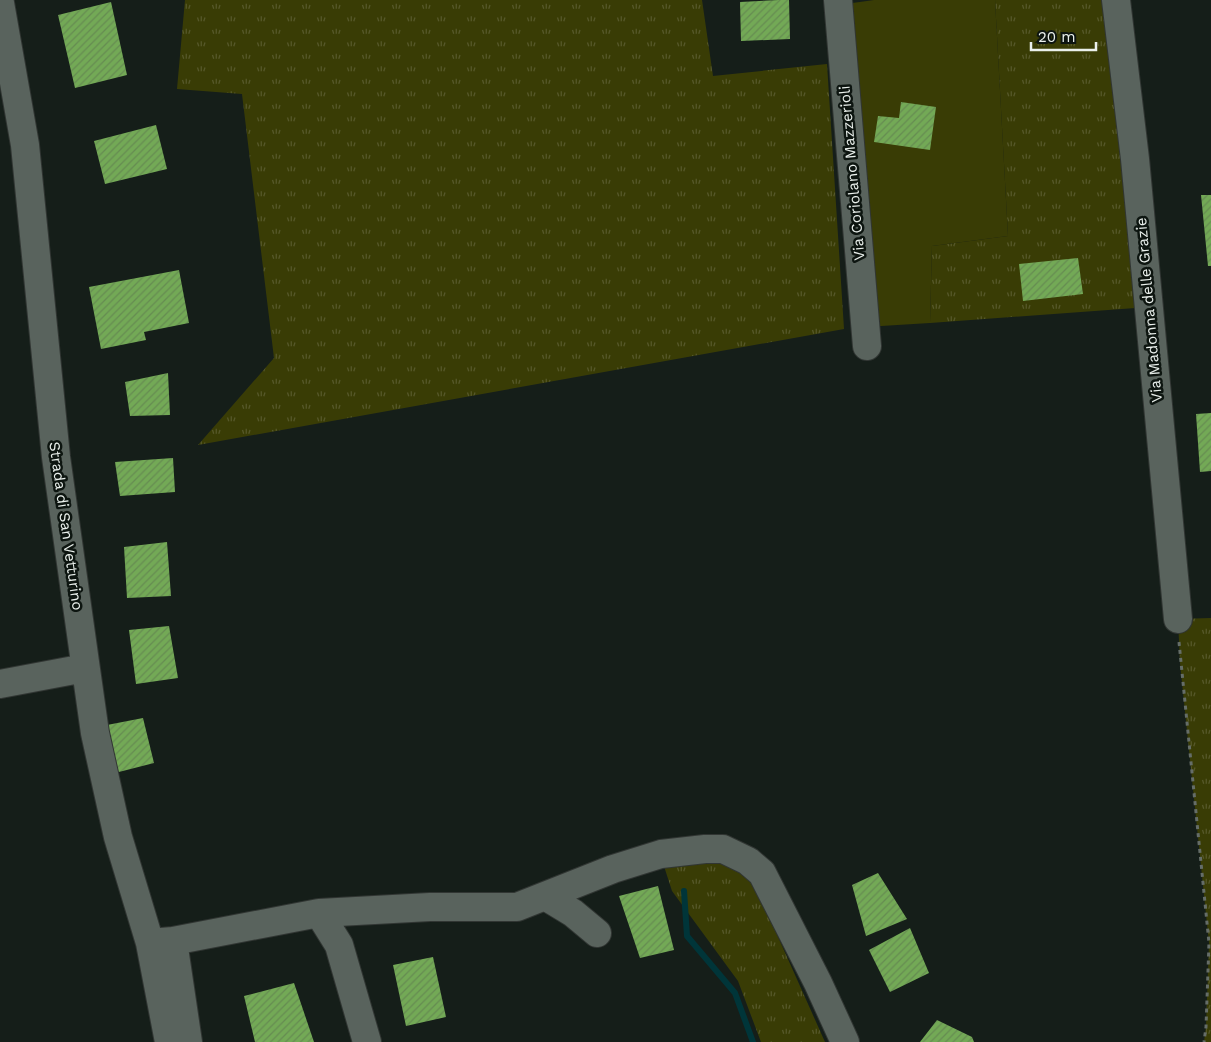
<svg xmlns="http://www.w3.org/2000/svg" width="1211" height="1042" font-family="'Work Sans',sans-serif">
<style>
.grass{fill:url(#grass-tufts)}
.garden{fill:#393c05}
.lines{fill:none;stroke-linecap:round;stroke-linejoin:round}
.stream{stroke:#003539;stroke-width:6}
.building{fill:url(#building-hatch)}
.minor-casing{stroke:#313633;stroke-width:30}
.path{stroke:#656d68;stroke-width:3;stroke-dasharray:4 4;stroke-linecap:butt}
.minor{stroke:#59635d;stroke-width:28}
.labels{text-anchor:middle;stroke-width:5;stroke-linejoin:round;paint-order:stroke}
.street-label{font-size:15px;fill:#eaf0ec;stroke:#0d1510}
</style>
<defs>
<pattern id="grass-tufts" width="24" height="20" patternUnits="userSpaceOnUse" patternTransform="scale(1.25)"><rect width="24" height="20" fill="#393c05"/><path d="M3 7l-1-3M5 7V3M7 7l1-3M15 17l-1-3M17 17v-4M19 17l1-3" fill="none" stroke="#56582a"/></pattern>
<pattern id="building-hatch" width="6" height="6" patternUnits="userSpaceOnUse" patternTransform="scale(1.25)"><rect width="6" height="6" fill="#73a956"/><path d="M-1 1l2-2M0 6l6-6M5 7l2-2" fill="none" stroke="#668c52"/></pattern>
</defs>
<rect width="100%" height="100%" fill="#151e19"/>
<!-- grass -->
<path class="grass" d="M185 0H702L713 76 827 64 844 329 198 445 274 358 242 94 177 89Z
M995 0H1116L1149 307 930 323 932 246 1008 236Z
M1211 618V1042H1204L1206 1027 1209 943 1180 663 1178 619Z
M729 860 749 872 825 1042H761L738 981 672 891 663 863Z"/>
<!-- garden -->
<path class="garden" d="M874 0H995L1008 236 932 246 930 323 865 327 838 5Z"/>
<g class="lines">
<!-- stream -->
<path class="stream" d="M684 891 687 936 735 993 753 1042"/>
</g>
<!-- building -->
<path class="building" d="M779 0H789L790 39 741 41 740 2Z
M111 2 127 75 75 88 58 15Z
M901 102 936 107 930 150 874 142 878 116 899 118Z
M156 125 167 169 105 184 94 141Z
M1201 195H1211V266H1208Z
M1078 258 1083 294 1023 301 1019 264Z
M179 270 189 323 144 332 146 340 101 349 89 287Z
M168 373 170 415 130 416 125 382Z
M1211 413V471L1200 472 1196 414Z
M173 458 175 492 120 496 115 462Z
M167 542 171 596 127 598 124 547Z
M169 626 178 678 136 684 129 630Z
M143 718 154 763 115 773 107 725Z
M878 873 907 919 866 936 852 885Z
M658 886 674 950 640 958 619 896Z
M910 928 929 973 890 992 869 950Z
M433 957 446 1017 406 1026 393 965Z
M294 983 314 1042H255L244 996Z
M937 1020 972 1037 974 1042H920Z"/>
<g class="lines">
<!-- minor casing -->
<g class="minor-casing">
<path id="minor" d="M838 0 867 346
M1116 0 1135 159 1178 619
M0 3 25 145 56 457 95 733 118 837 150 943 169 1042
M0 684 85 668
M545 896 573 913 597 933
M319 913 430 907H517L613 869 661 854 705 849H723L748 861 762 873 818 983 845 1042
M173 941 188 1042
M150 943 173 941 319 913 339 945 367 1042"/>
</g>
<!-- path -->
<path class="path" d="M1179 642 1209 943 1206 1027 1204 1042"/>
<!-- minor -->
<use href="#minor" class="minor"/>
</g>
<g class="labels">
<!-- street labels -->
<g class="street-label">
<text transform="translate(852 173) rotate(-95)" y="5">Via Coriolano Mazzerioli</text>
<text transform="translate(1149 310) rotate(-95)" y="5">Via Madonna delle Grazie</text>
<text transform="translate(66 526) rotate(82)" y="5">Strada di San Vetturino</text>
</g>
</g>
<!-- scale -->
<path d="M1031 42v8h65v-8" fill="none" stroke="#eaf0ec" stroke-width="2.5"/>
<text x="1038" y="42" font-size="15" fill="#eaf0ec" stroke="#0d1510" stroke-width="4" paint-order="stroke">20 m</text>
</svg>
